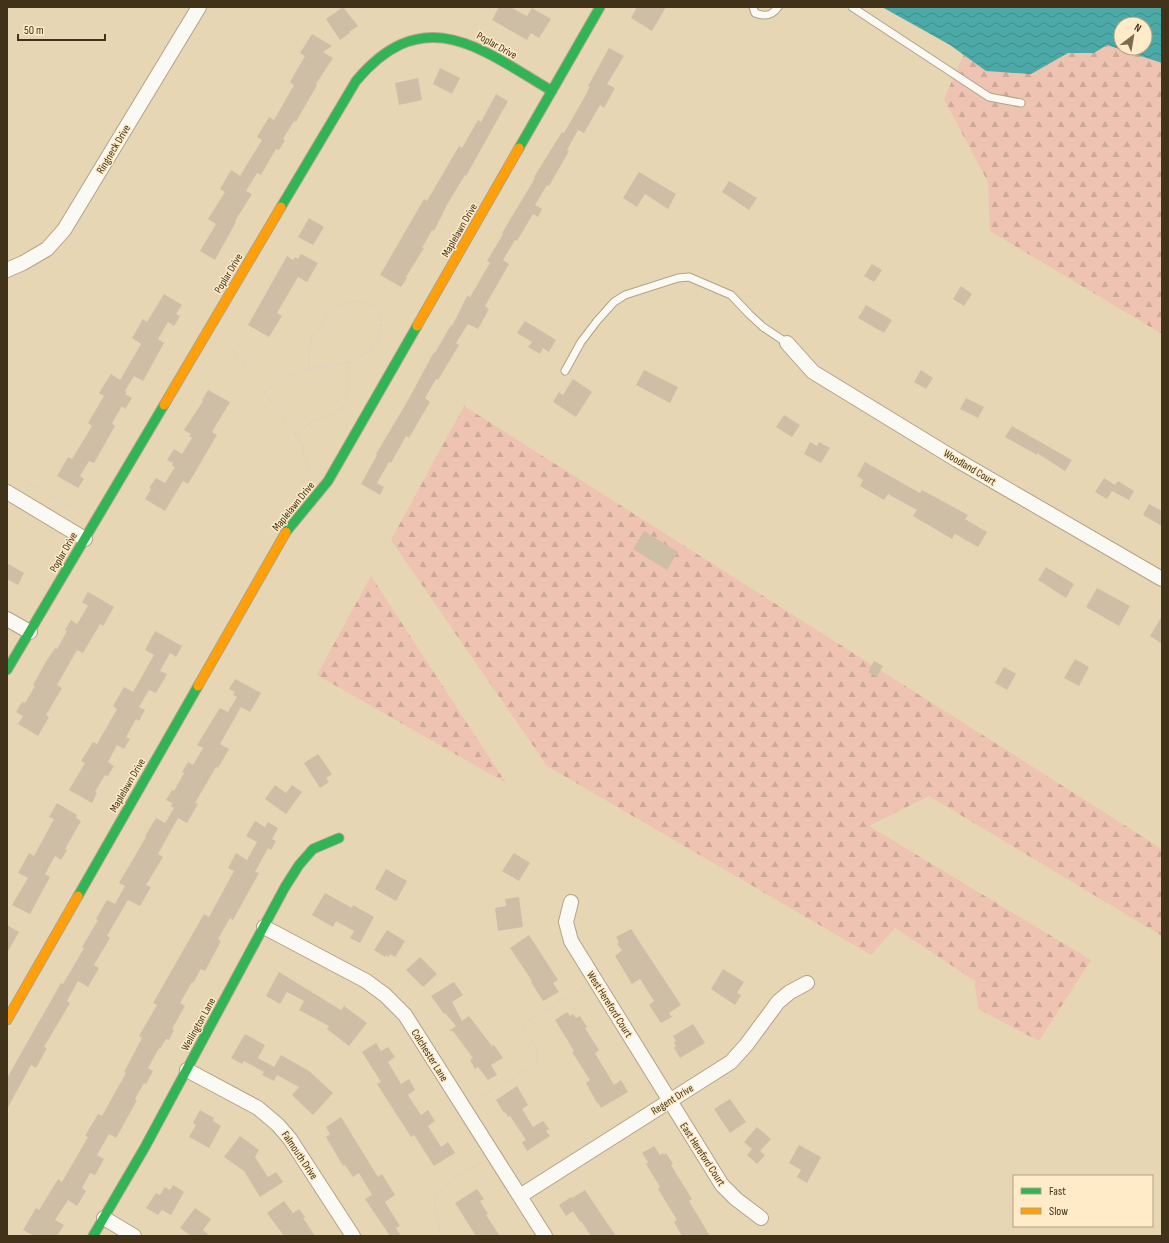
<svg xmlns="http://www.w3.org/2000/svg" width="1169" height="1243" font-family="'Sofia Sans Condensed',sans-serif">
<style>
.forest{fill:url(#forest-firs)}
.water{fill:url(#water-waves);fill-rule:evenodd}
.building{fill:#cfbea6}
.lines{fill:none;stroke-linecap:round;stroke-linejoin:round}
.lane-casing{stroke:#b1a388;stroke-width:9}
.street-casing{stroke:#b1a388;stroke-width:16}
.fast-casing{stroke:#b1a388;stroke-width:11}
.slow-casing{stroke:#b1a388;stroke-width:11}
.path{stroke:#d5d0c6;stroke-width:2;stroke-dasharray:1 3;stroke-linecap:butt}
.lane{stroke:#fbf9f4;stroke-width:7}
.street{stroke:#fbf9f4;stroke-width:14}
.fast{stroke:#30b455;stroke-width:9}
.slow{stroke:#ff9f0a;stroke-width:9}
.labels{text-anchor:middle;stroke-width:3;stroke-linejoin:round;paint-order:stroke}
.street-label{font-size:11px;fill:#40331a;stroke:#ffebc7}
</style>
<defs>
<pattern id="forest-firs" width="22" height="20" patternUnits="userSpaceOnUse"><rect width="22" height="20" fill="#eec3b2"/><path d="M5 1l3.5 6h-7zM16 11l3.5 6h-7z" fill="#cda898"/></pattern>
<pattern id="water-waves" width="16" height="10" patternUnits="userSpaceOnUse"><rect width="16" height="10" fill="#4baaa7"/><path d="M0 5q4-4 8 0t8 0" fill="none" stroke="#408b87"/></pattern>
</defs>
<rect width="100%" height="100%" fill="#e7d6b4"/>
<!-- forest -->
<path class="forest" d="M1072 22 1121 48H1145L1162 42V334L990 231 988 182 944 99 964 54Z
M464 406 1162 849V936L929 796 869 826 1091 960 1039 1041 978 1009 975 981 895 928 871 955 547 766 391 540Z
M371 576 506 783 317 675Z"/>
<!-- water -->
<path class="water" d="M882 7H1162V63L1107 45 1094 53H1068L1031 74 986 71 950 45ZM1121 24H1145V48H1121Z"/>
<!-- building -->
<path class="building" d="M343 7 358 26 349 32 350 33 340 40 326 19Z
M499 7H510L527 16 532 8 551 19 539 38 531 33 527 40 492 20Z
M637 7H666L652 31 631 18Z
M312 34 332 46 323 52 333 58 316 84 317 85 296 122 294 121 283 139 285 140 279 150 276 149 261 175 257 173 246 191 252 194 235 221 236 222 215 260 200 251 216 224 208 219 225 192 220 189 231 170 240 176 262 140 257 137 269 117 274 120 294 85 290 82 305 56 300 53Z
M609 48 624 56 607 84 615 88 604 108 600 105 584 133 578 130 567 150 569 151 549 186 547 185 535 205 542 209 538 217 533 214 517 241 515 240 503 260 509 264 485 306 489 309 478 329 468 324 456 343 459 345 438 380 436 379 425 398 430 402 409 438 406 436 391 463 389 462 377 483 384 487 380 495 361 484 377 455 376 454 407 402 434 352 435 353 451 325 452 326 467 296 470 297 490 263 487 261 503 234 502 233 535 178 534 177 562 132 564 133 588 91H587L590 87 588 86Z
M440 68 460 78 452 94 433 84Z
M418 78 422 100 399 105 395 83Z
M496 94 508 101 466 176 465 175 448 203 434 231 432 230 422 248H424L406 277 407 278 401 287 380 275 424 199 427 201 459 146 462 148 478 120 481 122Z
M639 172 676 194 668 209 645 194 637 207 623 198Z
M729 181 757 198 749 210 722 192Z
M309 218 324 227 313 245 298 237Z
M301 254 318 263 307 282 298 277 277 313 282 316 269 337 248 325 287 256 293 260 295 257 298 259Z
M872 264 882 270 874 282 864 276Z
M961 286 972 294 964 306 953 299Z
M164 294 182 305 176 314 180 316 174 326 168 322 158 339 164 343 143 381 134 376 125 391 127 392 125 394 132 398 125 409 122 406 112 423 115 426 94 463 89 461 80 476 84 479 78 488 57 476 68 457 72 459 92 426 88 423 104 396 99 393 111 374 120 380 141 344 132 338 143 319 147 322Z
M866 305 892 320 884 333 858 318Z
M525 321 556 340 549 352 543 348 540 354 528 347 532 342 517 333Z
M644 370 678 387 670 403 636 385Z
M921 370 933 378 926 389 914 382Z
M573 379 592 392 576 417 553 402 559 392 563 395Z
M208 390 230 402 212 432 217 435 200 464 188 484 183 481 165 511 145 499 151 489 149 488 156 478 165 483 175 467 172 466 173 463 167 460 174 449 182 454 192 438 189 436 191 434 184 430 203 401 202 400Z
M966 398 984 407 978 418 960 409Z
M784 415 800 425 792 437 776 427Z
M1012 426 1072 460 1065 471 1037 453V455L1005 437Z
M810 442 817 446 819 442 830 448 821 463 804 454Z
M865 462 920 493 922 490 968 515 965 519 987 532 978 547 955 534 952 539 913 516 917 510 888 494 884 500 860 486 863 480 857 476Z
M1104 478 1115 485 1118 481 1134 491 1129 500 1112 491 1107 499 1095 492Z
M1149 504 1162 511V526L1143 515Z
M644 531 678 552 667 570 633 549Z
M7 563 24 573 18 585 7 579Z
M1046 567 1074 584 1066 598 1038 580Z
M1097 588 1130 606 1119 626 1086 607Z
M88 592 114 607 103 626 100 624 83 653 77 650 57 685 62 688 46 715 49 717 38 736 18 724 23 716 16 712 22 702 25 703 35 686 33 685 47 660 55 648 57 649 67 631 65 630 71 620 77 624 88 606 82 602Z
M1162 616V644L1150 636Z
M155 631 182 646 176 657 170 653 160 671 167 674 166 676 156 693 149 690 139 707 145 710 139 721 136 719 126 737 130 739 124 749 117 745 108 762 114 766 108 776 105 775 95 792 97 793 92 803 69 790 85 763 81 761 93 742 97 744 117 709 113 706 124 687 133 692 154 655 145 650Z
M1075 659 1089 667 1079 686 1064 678Z
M874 661 883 666 877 677 868 672Z
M1004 667 1016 674 1007 690 995 683Z
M235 679 261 693 250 712 241 707 220 744 229 749 218 768 216 767 195 803 198 804 187 823 178 818 158 854 163 857 146 885 151 887 140 906 128 900 107 936 110 938 94 965 99 968 88 987 78 981 67 1001 70 1003 44 1047 47 1048 36 1068 31 1065 7 1109V1078L61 983 63 984 84 948 82 947 98 920 96 919 107 900 115 904 125 886 119 883 146 837 145 836 156 818 165 823 174 808 171 806 172 803 166 800 172 790 174 791 184 773 182 772 188 762 193 765 203 748 197 745 220 708 228 712 237 697 233 695 235 692 229 689Z
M318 754 332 774 326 778 329 782 320 788 304 763Z
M275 785 286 793 292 785 302 792 286 814 265 799Z
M57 803 77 815 76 818 81 821 65 849 67 850 61 860 55 856 45 874 50 877 30 914 12 905 28 878 18 873 29 853 34 856 54 819 49 817Z
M255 821 265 827 268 822 278 828 272 839 276 841 271 850 268 848 255 872 259 873 233 920 230 918 218 939 221 941 205 971 201 969 193 983 192 982 180 1003 185 1006 172 1029 174 1030 169 1040 166 1039 160 1049 159 1048 148 1068 153 1071 146 1084 144 1083 135 1099 137 1100 120 1131 116 1138 109 1134 97 1155 104 1159 95 1175 90 1173 82 1188 86 1191 77 1206 68 1200 55 1220 64 1225 57 1236H34L23 1230 36 1208 39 1210 58 1179 62 1182 88 1137 85 1136 98 1114 102 1116 126 1073 124 1072 142 1038 139 1036 157 1005 153 1003 204 914 209 917 234 871 228 868 236 853 247 860 257 842 246 836Z
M514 853 530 863 519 881 502 871Z
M386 869 407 881 396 901 375 889Z
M325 893 352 908 353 905 374 917 360 943 350 938 354 931 336 921 333 927 312 915Z
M519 897 523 927 498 931 495 908 506 906 505 899Z
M7 925 19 932 7 953Z
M631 929 681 1005 669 1013 672 1017 661 1023 649 1005 654 1001 640 979 632 984 615 956 622 950 617 944 619 942 616 937Z
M387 930 405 941 395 957 390 954 389 957 386 955 385 957 374 950Z
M529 935 558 980 553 983 559 992 543 1001 531 982 532 981 510 948Z
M420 957 437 974 423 987 406 970Z
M723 969 744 982 737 993 741 995 735 1005 711 989Z
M279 972 341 1010 344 1006 367 1023 349 1046 327 1029 329 1026 299 1010 304 1001 287 992 280 1004 266 996Z
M454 982 463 995 452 1002 462 1021 469 1016 492 1046 494 1045 503 1058 491 1065 497 1075 488 1080 478 1067 475 1069 470 1060 473 1058 453 1031H449L456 1026 445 1013 444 1014 431 996Z
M567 1012 570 1016 573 1014 576 1018 580 1016 587 1027 585 1028 599 1050 595 1053 614 1085 621 1080 628 1092 601 1108 598 1103H597L586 1083 590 1080 572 1052 574 1051 555 1020Z
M693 1024 705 1043 680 1058 674 1048 676 1046 674 1043 676 1041 673 1036Z
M245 1034 265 1045 258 1058 274 1067 281 1055 309 1071 333 1093 313 1115 292 1095 299 1087 277 1075 274 1081 262 1075 264 1072 244 1061 242 1064 231 1058Z
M376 1043 381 1051 388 1047 395 1057 388 1062 401 1084 409 1079 415 1090 408 1095 421 1115 428 1110 435 1121 428 1126 441 1147 448 1142 455 1153 434 1166 414 1135 411 1137 377 1084 381 1082 362 1052Z
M517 1086 528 1105 522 1109 533 1127 543 1121 549 1129 546 1131 550 1136 527 1151 522 1142 526 1140 510 1116 508 1117 505 1112 504 1113 496 1100Z
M730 1099 746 1122 730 1133 714 1109Z
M200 1110 214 1118 213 1121 221 1126 209 1148 189 1137 196 1125 193 1123Z
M341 1117 378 1177 382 1174 395 1195 385 1202 400 1226 396 1228 401 1236H390L365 1199 372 1195 359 1173 353 1177 345 1165 343 1166 326 1137 330 1134 326 1127Z
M757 1127 771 1139 760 1151 765 1155 757 1164 747 1155 752 1149 744 1142Z
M240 1136 259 1150 255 1157 268 1177 276 1172 283 1182 260 1197 244 1171 224 1157Z
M799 1145 821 1157 807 1183 797 1177 801 1170 789 1163Z
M654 1146 660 1155 663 1153 664 1155 666 1153 673 1164 671 1165 692 1199 689 1201 710 1236H682L674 1222 677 1220 658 1189 660 1187 646 1164 648 1162 642 1153Z
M173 1185 184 1192 171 1215 162 1210 158 1215 146 1208 156 1193 160 1195 165 1187 170 1190Z
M477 1189 484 1199 480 1201 488 1214 486 1215 500 1236H476L455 1203Z
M585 1190 605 1220 616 1236H591L581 1221 580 1222 573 1211 566 1216 559 1205 571 1197 572 1198Z
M284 1201 293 1213 299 1209 305 1217 303 1218 315 1236H284L267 1213Z
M195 1208 211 1219 203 1230 210 1236H191L180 1228Z"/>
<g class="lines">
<!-- lane casing -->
<g class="lane-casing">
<path id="lane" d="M753 7 755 13C765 17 772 16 778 7
M852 7 989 97 1021 103
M565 371 581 342 597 321 614 302 625 295 678 278 689 277 731 295 749 314 763 327 787 343"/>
</g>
<!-- street casing -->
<g class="street-casing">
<path id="street" d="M7 270 23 263 47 249 64 230 199 7
M787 343 813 372 957 460 1162 579
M7 492 85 539
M7 619 30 632
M571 902 566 922 571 941 722 1185 736 1199 761 1218
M264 927 366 981 385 995 405 1015 545 1236
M187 1070 258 1108 278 1125 290 1139 353 1236
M520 1196 731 1062 747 1044 778 1002 790 992 807 983
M104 1218 134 1236"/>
</g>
<!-- fast casing -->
<g class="fast-casing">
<path id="fast" d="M519 148 600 7
M281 207 356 81C424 0 481 49 552 91
M286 532 328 481 417 326
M7 670 164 405
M78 896 198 686
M93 1236 145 1147 285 887 299 865 313 849 339 838"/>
</g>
<!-- slow casing -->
<g class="slow-casing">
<path id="slow" d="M417 326 519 148
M164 405 281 207
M198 686 286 532
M7 1020 78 896"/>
</g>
<!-- path -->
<path class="path" d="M223 337 301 442 310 478
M264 392 281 380 309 369 354 361 372 349 381 331V318L376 308 367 303 355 301 345 303 332 310 322 322 312 339 309 350V369
M295 435 314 420 332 414 341 409 346 402 348 362
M7 469 81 514
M474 1100 534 1066C543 1051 533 1043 524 1031L525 1024 530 1019 586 987
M437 1236C442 1227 438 1218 436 1209 434 1205 434 1198 437 1194 448 1180 468 1171 483 1161"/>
<!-- lane -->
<use href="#lane" class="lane"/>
<!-- street -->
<use href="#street" class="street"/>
<!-- fast -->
<use href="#fast" class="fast"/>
<!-- slow -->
<use href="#slow" class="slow"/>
</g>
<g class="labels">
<!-- street labels -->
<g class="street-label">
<text transform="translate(497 45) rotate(29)" y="4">Poplar Drive</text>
<text transform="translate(113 149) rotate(-59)" y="4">Ringneck Drive</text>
<text transform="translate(459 230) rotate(-60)" y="4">Maplelawn Drive</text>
<text transform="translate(228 273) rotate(-59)" y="4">Poplar Drive</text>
<text transform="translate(970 467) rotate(31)" y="4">Woodland Court</text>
<text transform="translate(293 506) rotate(-51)" y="4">Maplelawn Drive</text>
<text transform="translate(63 552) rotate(-60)" y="4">Poplar Drive</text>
<text transform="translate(127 785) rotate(-60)" y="4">Maplelawn Drive</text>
<text transform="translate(610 1004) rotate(58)" y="4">West Hereford Court</text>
<text transform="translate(198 1024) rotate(-61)" y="4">Wellington Lane</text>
<text transform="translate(430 1055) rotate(58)" y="4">Colchester Lane</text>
<text transform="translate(672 1099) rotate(-32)" y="4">Regent Drive</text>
<text transform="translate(703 1154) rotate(57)" y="4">East Hereford Court</text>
<text transform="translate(300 1155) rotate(56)" y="4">Falmouth Drive</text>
</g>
</g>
<!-- border -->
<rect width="1169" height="1243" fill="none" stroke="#40331a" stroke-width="16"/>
<!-- legend -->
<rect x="1013" y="1175" width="140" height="52" fill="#ffebc7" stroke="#b3a182"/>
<rect x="1021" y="1188" width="20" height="6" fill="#30b455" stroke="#b3a182"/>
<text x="1049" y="1195" font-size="12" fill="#40331a">Fast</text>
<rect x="1021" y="1208" width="20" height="6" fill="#ff9f0a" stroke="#b3a182"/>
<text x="1049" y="1215" font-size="12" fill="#40331a">Slow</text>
<!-- north arrow -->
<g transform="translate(1133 36) rotate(31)"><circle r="19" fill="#ffebc7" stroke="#b3a182"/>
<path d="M0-3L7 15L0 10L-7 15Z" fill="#7a6c50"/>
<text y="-6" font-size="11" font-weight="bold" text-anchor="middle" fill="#40331a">N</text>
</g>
<!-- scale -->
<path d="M18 34v6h87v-6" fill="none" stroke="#40331a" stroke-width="2"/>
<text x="24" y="34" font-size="12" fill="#40331a" stroke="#ffebc7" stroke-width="3" paint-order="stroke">50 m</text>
</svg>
